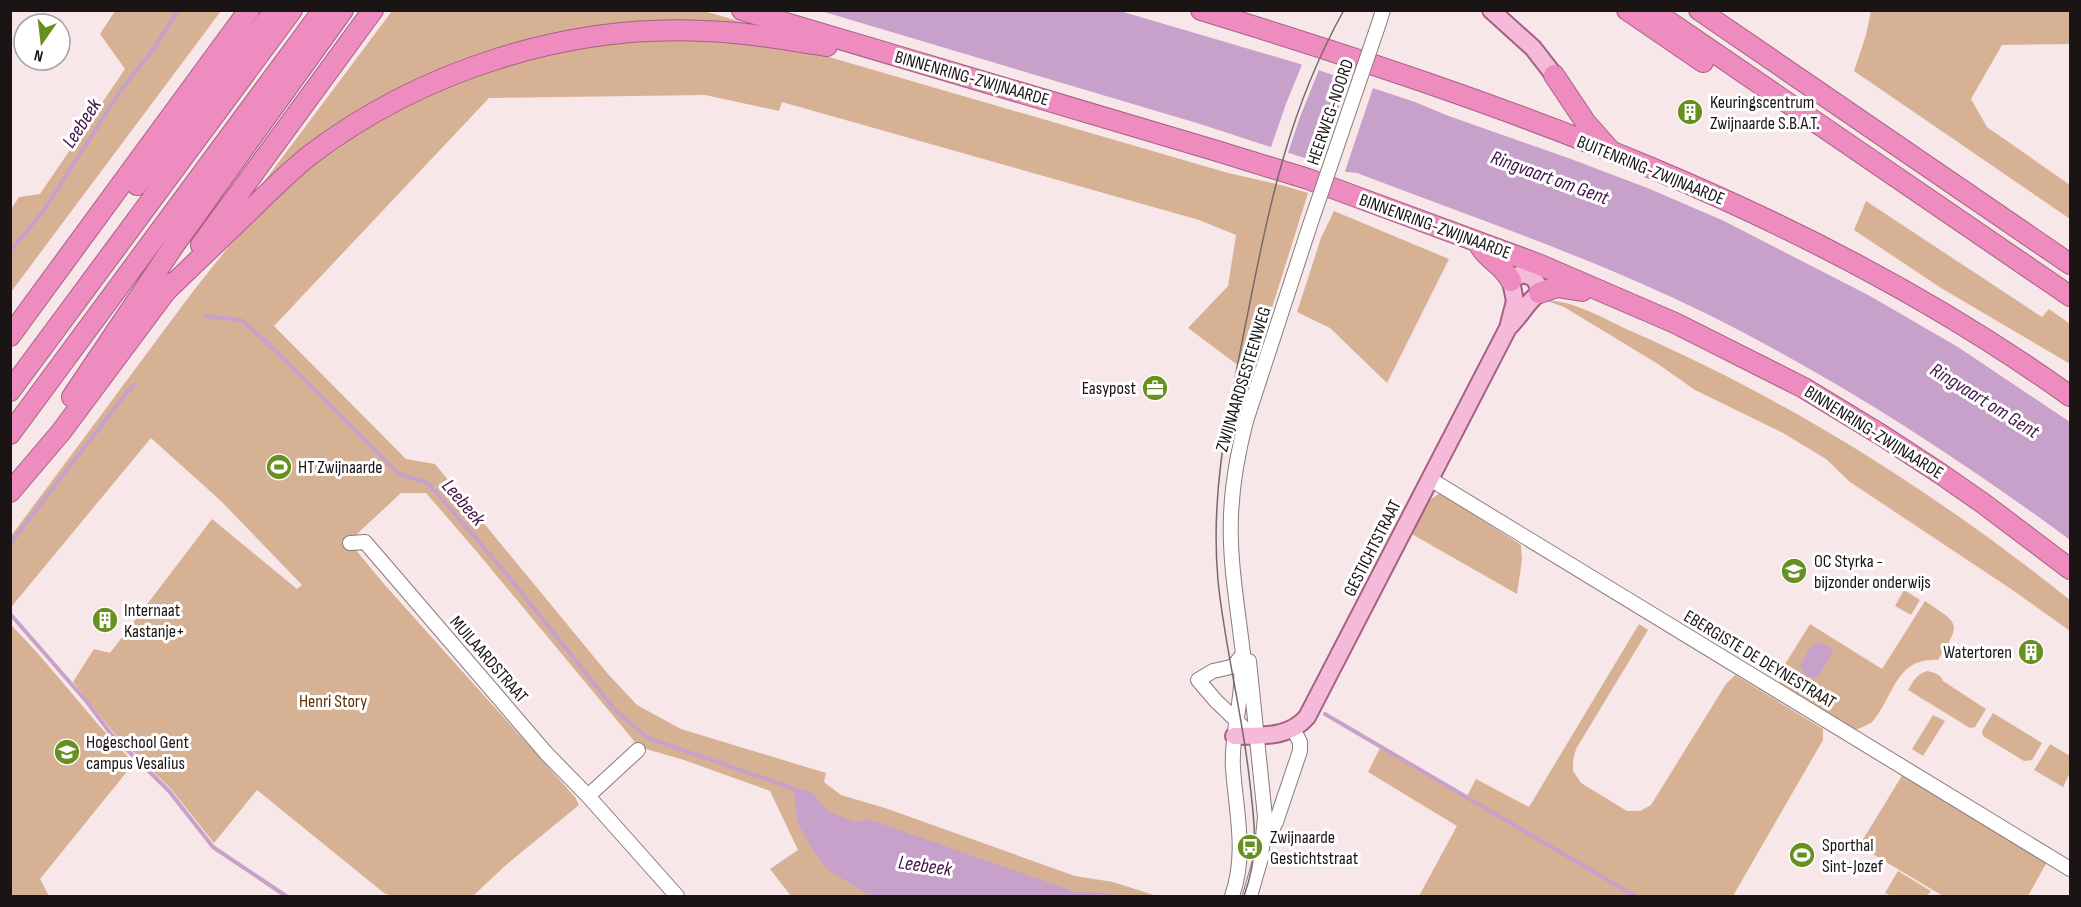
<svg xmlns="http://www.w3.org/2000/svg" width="2081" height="907" font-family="'Sofia Sans Condensed',sans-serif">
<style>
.green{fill:#d7b194}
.water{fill:#c8a1ca}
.pier{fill:#f8e7e8}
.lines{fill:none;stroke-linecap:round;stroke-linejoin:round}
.stream{stroke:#c8a1ca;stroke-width:4}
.minor-casing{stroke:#897a7b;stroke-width:16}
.major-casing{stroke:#a46184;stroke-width:20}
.highway-casing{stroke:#a46184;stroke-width:22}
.minor{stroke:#fff;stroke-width:14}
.major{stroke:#f5b9d9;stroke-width:16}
.highway{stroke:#ee8bbf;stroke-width:20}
.tram{stroke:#756a6b;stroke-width:1.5}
.minor-bridge-casing{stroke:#897a7b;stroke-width:16;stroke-linecap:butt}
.minor-bridge{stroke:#fff;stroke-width:14}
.labels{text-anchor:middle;stroke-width:6;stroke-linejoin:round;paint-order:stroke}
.street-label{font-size:18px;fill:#1a1415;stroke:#fff}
.poi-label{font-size:18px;fill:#1a1415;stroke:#fff;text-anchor:start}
.park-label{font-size:18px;fill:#5e3208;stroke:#fff}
.water-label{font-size:20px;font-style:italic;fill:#431447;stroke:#fff}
</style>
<rect width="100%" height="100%" fill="#f8e7e8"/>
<!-- green -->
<path class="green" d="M115 11H221L11 292V209L19 197 40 194 125 69 100 34Z
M392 11H704L777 32 794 51 829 57 1228 173 1285 186 1308 193 1251 375 1188 328 1228 286 1236 235 1199 220 782 102 779 111 705 95 489 98 274 326 406 459 435 464 608 674 637 705 681 729 826 773 824 782 841 795 885 808 1075 876 1113 882 1157 896H791L770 869 798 850 770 791 684 760 639 747 477 552 426 493H401L343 547 355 549 384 584 575 797 579 805 506 865 473 896H392L384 893 257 790 214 843 171 789 113 732 73 682 94 649 110 653 212 519 297 589 302 585 221 501 151 438 12 606 11 610V536L194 290 230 245 266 208 257 191Z
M1871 11H2070V44L2002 45 1971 99 1987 127 2070 185V219L1854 71 1866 35Z
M1866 201 2042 317 2049 309 2070 324V364L1941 288 1854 230Z
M1334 211 1449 259 1387 383 1330 328 1297 312 1321 238Z
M1544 300C1574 300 1606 320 1633 332 1791 401 1936 493 2070 600V631L2011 589 1850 482 1826 459 1783 433 1695 390 1658 364 1564 307Z
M1440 493 1521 545 1522 560 1517 594 1410 533 1427 502Z
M1904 590 1920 600 1911 615 1895 606Z
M1925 601C1961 625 1961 623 1938 660 1896 657 1894 696 1873 721 1869 725 1861 727 1856 730L1780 684 1779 674 1810 624 1882 669Z
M10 624C54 668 90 719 134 763L40 879 49 896H11Z
M1639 624 1648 630 1576 749 1573 760V771L1581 783 1627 811H1640L1651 805 1726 684 1735 675 1823 729V740L1733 896H1419L1457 826 1368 772 1380 748 1467 796 1476 779 1529 807Z
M1927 671 1935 673 1941 677 1943 681 1986 709 1975 727 1970 728 1908 690C1913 681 1917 674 1927 671Z
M1993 713 2042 743 2032 760 2024 761 1983 736 1982 731Z
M1933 715 1945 721 1923 756 1912 749Z
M2050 744 2070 756V773L2063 787 2034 770Z
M1903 774 2047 862 2028 896H1943L1859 846Z
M1898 871 1931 891 1927 896H1892L1885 893Z"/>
<!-- water -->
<path class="water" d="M821 11H1120L1297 63 1415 102 1446 115 1571 159 1650 189 1724 221 1870 296 1958 347 2070 422V540C1955 455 1834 377 1705 313 1593 258 1474 218 1357 173L1347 172 1200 124Z
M1818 642 1834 649 1818 677H1806L1800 666 1810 647Z
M793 787 811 792 829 812 856 822 868 819 1076 892 1106 893 1119 896H870L828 870 813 850 798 824Z"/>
<!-- pier -->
<path class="pier" d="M1303 62 1320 67 1300 117 1287 156 1270 150 1286 104Z
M1349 77 1374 85 1344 174 1319 166Z"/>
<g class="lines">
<!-- stream -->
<path class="stream" d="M10 251 44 210 119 93 153 50 178 10
M206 316 241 320 263 339 399 474 428 483 505 572 616 711 648 738 795 789
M10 544 127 392 135 384
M12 616 87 702 111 734 169 791 213 847 286 896
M1325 714 1635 896"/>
<!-- minor casing -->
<g class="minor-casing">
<path id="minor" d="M1379 23 1383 10
M1430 479 2070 869
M350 543 365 542 546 753 588 796 677 896
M1249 661 1265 817 1261 858 1250 896
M1242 726 1216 701 1198 680 1213 671 1231 667 1236 663 1243 654
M588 796 638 750
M1264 833 1272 829 1276 822 1300 751V742L1293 729
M1232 896C1247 854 1236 812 1233 768 1231 741 1239 713 1241 686 1242 675 1240 664 1243 654 1238 609 1229 561 1231 516 1232 484 1238 452 1246 421L1310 225"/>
</g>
<!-- major casing -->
<g class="major-casing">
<path id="major" d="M1491 10 1533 48 1554 75
M1234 736C1260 735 1288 739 1307 717L1508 328C1520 317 1526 303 1539 293 1539 281 1531 273 1519 275L1511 281 1515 301 1508 328"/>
</g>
<!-- highway casing -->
<g class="highway-casing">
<path id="highway" d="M742 10 1217 151 1308 179 1538 264 1675 323 1804 388 1883 436 1941 474 1984 504 2070 569
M1201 10C1504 103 1811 210 2070 396
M1627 10 1703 62
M1652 10 2070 296
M1699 10 2070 264
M1554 75 1586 123 1610 150
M137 185 275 10
M201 245 373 10
M1480 246C1489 262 1501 262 1511 281
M165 292C190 268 215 244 240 220 263 198 285 175 310 155 421 71 566 24 705 31 746 32 786 40 827 46
M1539 293 1557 287 1582 291
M10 336 249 10
M10 391 292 10
M72 397 175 244 343 10
M10 434 323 10
M10 492 61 432 172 283"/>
</g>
<!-- minor -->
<use href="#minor" class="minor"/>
<!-- major -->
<use href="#major" class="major"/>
<!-- highway -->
<use href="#highway" class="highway"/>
<!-- tram -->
<path class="tram" d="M1244 896C1259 854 1255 827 1250 784 1243 716 1225 649 1218 581 1210 492 1228 414 1245 327 1268 213 1286 114 1344 10"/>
<!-- minor-bridge casing -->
<g class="minor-bridge-casing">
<path id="minor-bridge" d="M1310 225 1379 23"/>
</g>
<!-- minor-bridge -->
<use href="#minor-bridge" class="minor-bridge"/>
</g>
<!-- icons -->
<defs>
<g id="building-disc" transform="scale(1.35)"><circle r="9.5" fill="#669020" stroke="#fff"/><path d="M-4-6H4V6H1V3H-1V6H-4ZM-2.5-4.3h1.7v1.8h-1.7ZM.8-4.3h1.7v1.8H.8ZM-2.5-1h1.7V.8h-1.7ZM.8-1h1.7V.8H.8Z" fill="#fff"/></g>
<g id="office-disc" transform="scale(1.35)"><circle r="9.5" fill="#669020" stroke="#fff"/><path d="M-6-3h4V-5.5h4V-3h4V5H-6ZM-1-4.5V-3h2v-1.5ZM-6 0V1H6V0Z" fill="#fff"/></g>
<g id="stadium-disc" transform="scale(1.35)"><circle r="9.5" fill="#669020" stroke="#fff"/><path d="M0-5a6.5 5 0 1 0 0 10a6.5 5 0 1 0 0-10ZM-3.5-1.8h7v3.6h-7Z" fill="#fff"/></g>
<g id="school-disc" transform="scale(1.35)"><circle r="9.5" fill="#669020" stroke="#fff"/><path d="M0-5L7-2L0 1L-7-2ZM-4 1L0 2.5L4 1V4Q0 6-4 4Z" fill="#fff"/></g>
<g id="university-disc" transform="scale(1.35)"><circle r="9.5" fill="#669020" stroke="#fff"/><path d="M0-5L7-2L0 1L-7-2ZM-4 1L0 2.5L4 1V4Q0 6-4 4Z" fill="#fff"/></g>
<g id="bus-disc" transform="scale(1.35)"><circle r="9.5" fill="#669020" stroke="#fff"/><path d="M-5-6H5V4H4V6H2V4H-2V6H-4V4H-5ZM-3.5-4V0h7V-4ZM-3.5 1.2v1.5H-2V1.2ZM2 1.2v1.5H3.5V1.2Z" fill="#fff"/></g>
</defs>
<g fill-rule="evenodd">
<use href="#building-disc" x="1690" y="112"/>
<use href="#office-disc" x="1155" y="388"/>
<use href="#stadium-disc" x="279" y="467"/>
<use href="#school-disc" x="1794" y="571"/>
<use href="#building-disc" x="105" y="620"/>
<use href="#building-disc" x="2031" y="652"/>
<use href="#university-disc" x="67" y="752"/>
<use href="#bus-disc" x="1250" y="847"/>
<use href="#stadium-disc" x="1802" y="855"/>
</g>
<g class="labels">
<!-- street labels -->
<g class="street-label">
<text transform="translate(972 78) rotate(16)" y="6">BINNENRING-ZWIJNAARDE</text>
<text transform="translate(1330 112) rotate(-71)" y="6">HEERWEG-NOORD</text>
<text transform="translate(1651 170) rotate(22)" y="6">BUITENRING-ZWIJNAARDE</text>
<text transform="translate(1435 226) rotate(20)" y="6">BINNENRING-ZWIJNAARDE</text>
<text transform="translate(1243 379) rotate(-73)" y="6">ZWIJNAARDSESTEENWEG</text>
<text transform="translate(1874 432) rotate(32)" y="6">BINNENRING-ZWIJNAARDE</text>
<text transform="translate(1372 548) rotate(-63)" y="6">GESTICHTSTRAAT</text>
<text transform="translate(489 659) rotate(49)" y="6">MUILAARDSTRAAT</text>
<text transform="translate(1760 659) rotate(31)" y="6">EBERGISTE DE DEYNESTRAAT</text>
</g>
<!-- poi labels -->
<g class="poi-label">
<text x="1710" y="108">Keuringscentrum<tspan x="1710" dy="21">Zwijnaarde S.B.A.T.</tspan></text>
<text x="1136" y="394" text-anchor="end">Easypost</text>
<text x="298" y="473">HT Zwijnaarde</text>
<text x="1814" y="567">OC Styrka -<tspan x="1814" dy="21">bijzonder onderwijs</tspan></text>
<text x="124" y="616">Internaat<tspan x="124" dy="21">Kastanje+</tspan></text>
<text x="2012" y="658" text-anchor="end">Watertoren</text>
<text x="86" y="748">Hogeschool Gent<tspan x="86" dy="21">campus Vesalius</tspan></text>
<text x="1270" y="843">Zwijnaarde<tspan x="1270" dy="21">Gestichtstraat</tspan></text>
<text x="1822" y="851">Sporthal<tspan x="1822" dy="21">Sint-Jozef</tspan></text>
</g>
<!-- park labels -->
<g class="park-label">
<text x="333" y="707">Henri Story</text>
</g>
<!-- water labels -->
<g class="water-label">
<text transform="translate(81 123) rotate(-57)" y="7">Leebeek</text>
<text transform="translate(1550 177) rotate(20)" y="7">Ringvaart om Gent</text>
<text transform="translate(1985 400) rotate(32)" y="7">Ringvaart om Gent</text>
<text transform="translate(464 502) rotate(49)" y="7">Leebeek</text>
<text transform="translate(925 865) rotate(8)" y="7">Leebeek</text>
</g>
</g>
<!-- border -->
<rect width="2081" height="907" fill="none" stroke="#1a1415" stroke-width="24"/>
<!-- north arrow -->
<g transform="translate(42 42) rotate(194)"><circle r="28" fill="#ffffff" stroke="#a3a1a1" stroke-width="1.5"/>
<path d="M0-4.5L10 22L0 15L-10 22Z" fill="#669020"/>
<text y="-9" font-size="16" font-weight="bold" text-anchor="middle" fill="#1a1415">N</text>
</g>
</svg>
